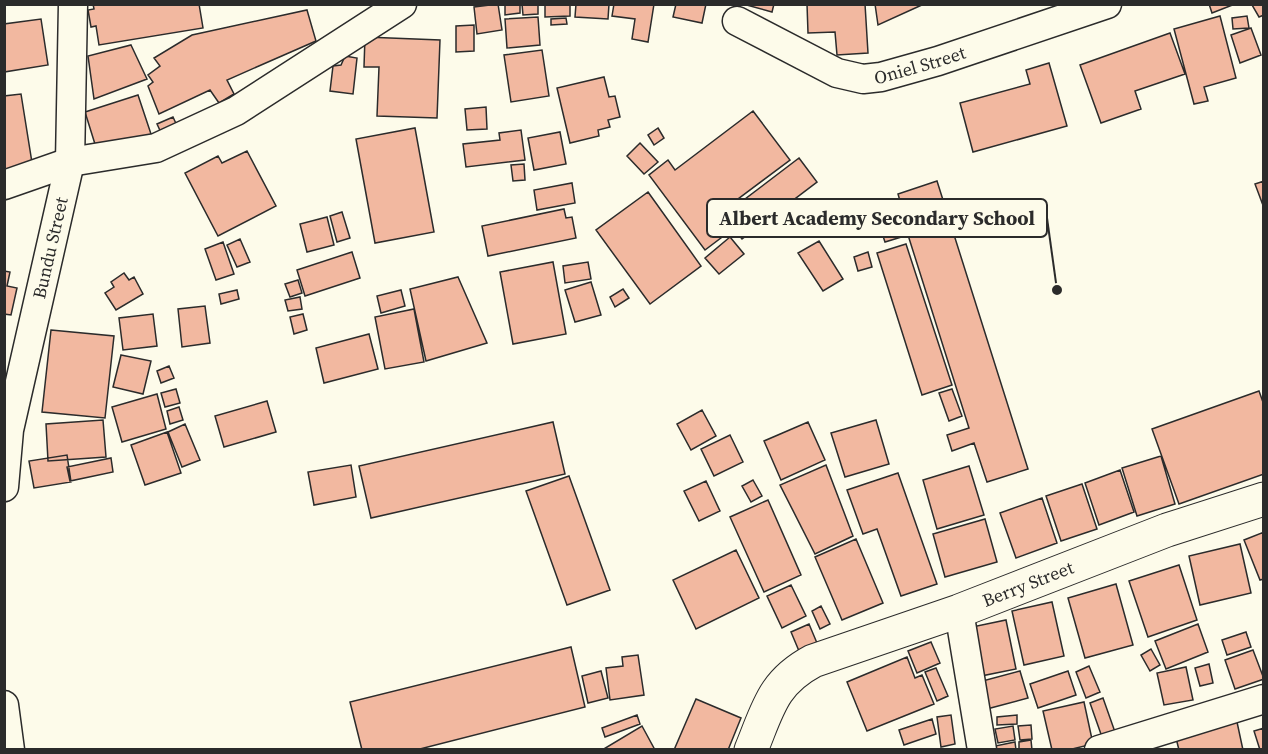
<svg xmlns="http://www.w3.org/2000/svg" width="1268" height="754" font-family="'Source Serif 4',serif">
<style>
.building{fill:#f2b8a0;stroke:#2b2b2b;stroke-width:1.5}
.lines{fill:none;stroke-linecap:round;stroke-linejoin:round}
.street-casing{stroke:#2b2b2b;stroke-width:31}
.secondary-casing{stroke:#2b2b2b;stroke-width:35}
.street{stroke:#fdfbea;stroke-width:28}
.secondary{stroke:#fdfbea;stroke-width:33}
.labels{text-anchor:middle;stroke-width:4.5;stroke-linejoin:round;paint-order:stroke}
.street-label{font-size:18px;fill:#2b2b2b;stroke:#fdfbea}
.leader{fill:none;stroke:#2b2b2b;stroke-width:2}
.callout-dot{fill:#2b2b2b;stroke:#fdfbea;stroke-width:2}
.callout{fill:#fdfbea;stroke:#2b2b2b;stroke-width:2}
.callout-label{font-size:20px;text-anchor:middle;font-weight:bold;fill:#2b2b2b}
</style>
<rect width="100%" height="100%" fill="#fdfbea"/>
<!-- building -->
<path class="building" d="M93 4H199L203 28 99 45 96 26 91 27 88 10 94 9Z
M498 4 502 30 477 34 474 7Z
M505 4H520V13L505 15Z
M522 4H538V14L523 15Z
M545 4H570V16L545 17Z
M576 4H609L608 19 575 17Z
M614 4H654L648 42 632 39 635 19 612 16Z
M676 4H706L702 23 673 17Z
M743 4H774L772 12Z
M807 4H865L868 53 837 55 835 32 808 33Z
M875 4H924L878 25Z
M1209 4H1235L1212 13Z
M1264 4V15L1259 17 1252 5Z
M307 10 316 41 227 80 234 94 219 103 210 90 159 114 148 86 153 82 148 75 160 66 154 58 192 35Z
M1220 16 1236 78 1204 87 1208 101 1194 104 1174 29Z
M1247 16 1249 28 1233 29 1232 18Z
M538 17 540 45 507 48 505 19Z
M566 18 567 24 551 25V19Z
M41 19 48 65 4 72V24Z
M474 25V51L456 52V26Z
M1251 28 1261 55 1240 63 1231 35Z
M1170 33 1185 74 1135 91 1141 109 1101 123 1080 65Z
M365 37 440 40 437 118 377 116 379 67H364Z
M131 45 147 79 94 99 88 56Z
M542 50 549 96 511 102 504 55Z
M345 56 357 58 353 94 330 91 333 66 341 65Z
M1049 63 1067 126 973 152 960 103 1030 84 1026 70Z
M604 77 609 97 615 96 620 117 608 120 610 127 598 130 599 136 570 143 557 88Z
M21 94 33 169 4 174V96Z
M138 95 153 140 99 157 85 112Z
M486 107 487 129 467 130 465 109Z
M753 111 790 160 718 214 730 231 705 250 649 175 668 160 675 170Z
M173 117 179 130 163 137 157 124Z
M415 128 434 232 375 243 356 139Z
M658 128 664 138 654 145 648 135Z
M521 130 525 160 466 167 463 144 500 140 499 133Z
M560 132 566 164 534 170 528 138Z
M640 143 658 162 644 174 627 156Z
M247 151 276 206 218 236 185 173 218 156 222 163Z
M799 158 817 182 742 239 724 215Z
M524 164 525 180 513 181 511 165Z
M937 181 1028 469 987 482 974 443 952 451 947 435 969 428 908 235 885 242 879 224 904 215 898 194Z
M1264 181V208L1255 184Z
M572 183 575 203 537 210 534 190Z
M648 192 701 266 650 304 596 230Z
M564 209 566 218 572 217 576 238 488 256 482 226Z
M342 212 350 238 337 242 330 216Z
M327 217 334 245 307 252 300 224Z
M730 237 744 254 719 274 705 258Z
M240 239 250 262 237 267 227 245Z
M819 241 843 279 823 291 798 253Z
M223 242 234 274 216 280 205 249Z
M906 244 952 385 922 395 877 253Z
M352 252 360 278 305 296 297 270Z
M868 252 872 267 858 271 854 257Z
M553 262 566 334 513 344 500 272Z
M588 262 591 279 565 283 563 266Z
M4 271 10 272 7 286 17 288 11 315 4 314Z
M124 273 129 280 134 277 143 294 116 310 105 293 114 287 111 282Z
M458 277 487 343 426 361 410 289Z
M298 280 302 293 290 297 285 284Z
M591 282 601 315 575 322 565 290Z
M623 289 629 298 615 307 610 297Z
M237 290 239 299 221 304 219 294Z
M401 290 405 306 381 313 377 296Z
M300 297 302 309 288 311 285 300Z
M205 306 210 343 182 347 178 309Z
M414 309 424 362 385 369 375 317Z
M153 314 157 346 123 350 119 318Z
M303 314 307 330 294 334 290 317Z
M51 330 114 336 105 418 42 412Z
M369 334 378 369 324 383 316 348Z
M121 355 151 361 143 394 113 387Z
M169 366 174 378 161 383 157 371Z
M176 389 180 403 165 407 161 393Z
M952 389 962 416 949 421 939 393Z
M1259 391 1264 405V474L1179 504 1152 429Z
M157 394 166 429 122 442 112 407Z
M267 401 276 432 224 447 215 416Z
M179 407 183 420 170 424 167 411Z
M702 410 716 436 691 450 677 424Z
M103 420 106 457 48 461 46 424Z
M876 420 889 464 845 477 831 433Z
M553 422 565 474 371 518 359 466Z
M808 422 825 460 781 480 764 441Z
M185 424 200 460 182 467 168 432Z
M167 432 181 473 145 485 131 445Z
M730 435 743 462 714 476 701 449Z
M67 455 71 482 34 488 29 461Z
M1161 456 1175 504 1137 516 1122 468Z
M111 458 113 472 70 481 67 467Z
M351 465 356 497 314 505 308 472Z
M826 465 853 536 815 554 780 485Z
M969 466 984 515 937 529 923 480Z
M1120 470 1134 512 1099 525 1085 483Z
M898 473 937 584 901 596 877 529 863 534 847 490Z
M569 476 610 590 567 605 526 491Z
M753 480 762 496 751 502 742 486Z
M706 481 720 511 699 521 684 491Z
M1082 484 1097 529 1061 541 1046 496Z
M1042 498 1057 543 1016 558 1000 513Z
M768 500 801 575 764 592 730 517Z
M985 519 997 562 945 577 933 534Z
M1264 532V579L1260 580 1244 540Z
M856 539 883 603 842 620 815 557Z
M1240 544 1251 593 1200 605 1189 556Z
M736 550 759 598 696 629 673 580Z
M1179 565 1197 620 1148 637 1129 581Z
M1116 584 1133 645 1085 658 1068 598Z
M791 585 806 616 782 628 767 596Z
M1052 602 1064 656 1024 665 1012 611Z
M821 606 830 624 820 629 812 611Z
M1006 620 1016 669 981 676 972 627Z
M809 624 817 643 799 651 791 632Z
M1198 624 1208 652 1166 669 1155 641Z
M1246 632 1251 647 1227 655 1222 640Z
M931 642 940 663 917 673 908 651Z
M571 647 585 707 416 750H362L350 702Z
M1151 649 1160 665 1150 671 1141 655Z
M1253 650 1264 679 1235 689 1225 660Z
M638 655 644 695 610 700 606 668 623 666 622 657Z
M907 657 915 678 922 675 934 704 867 731 847 682Z
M1209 664 1213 683 1200 686 1195 668Z
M1089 666 1100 692 1086 698 1076 672Z
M1186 667 1193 700 1164 705 1157 673Z
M936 668 948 696 937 701 925 672Z
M601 671 608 698 588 703 582 676Z
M1020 671 1028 698 983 710 975 683Z
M1068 671 1076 695 1038 708 1030 684Z
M1103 698 1115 732 1102 737 1090 703Z
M696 699 741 718 728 750H674Z
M1084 702 1093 744 1068 750H1052L1043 711Z
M637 715 640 724 605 737 602 728Z
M951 715 955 744 941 747 937 717Z
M1017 715V724L997 725V717Z
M932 719 936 734 904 745 899 730Z
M1237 722 1243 750H1179L1176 738Z
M1031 725 1032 739 1020 740 1018 726Z
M642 726 655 750H602Z
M1013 726 1015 740 998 743 995 729Z
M1264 728V750H1260L1254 731Z
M1031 740 1032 750H1019V742Z
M1015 742 1016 750H995V746Z"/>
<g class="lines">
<!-- street casing -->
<g class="street-casing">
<g id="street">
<path id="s1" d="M737 21 837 73 863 79 881 77 938 61 1107 4"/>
<path d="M4 185 70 162 156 148 236 111 402 4"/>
<path id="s2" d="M4 487 9 430 70 162 73 4"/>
<path d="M959 611 982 750"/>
<path d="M4 705 10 750"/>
<path d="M1099 750 1264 699"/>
</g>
</g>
<!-- secondary casing -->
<g class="secondary-casing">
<g id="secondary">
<path id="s3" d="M751 750C768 709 772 683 813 661L959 611 1167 530 1264 499"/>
</g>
</g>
<!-- street -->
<use href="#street" class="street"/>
<!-- secondary -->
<use href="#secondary" class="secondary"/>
</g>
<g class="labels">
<!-- street labels -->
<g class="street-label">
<text dy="6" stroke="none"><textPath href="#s1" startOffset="198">Oniel Street</textPath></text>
<text dy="6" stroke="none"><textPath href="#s2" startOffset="244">Bundu Street</textPath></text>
<text dy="6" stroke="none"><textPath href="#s3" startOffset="340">Berry Street</textPath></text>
</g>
</g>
<!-- callouts -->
<path class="leader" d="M1057 290L1047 218"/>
<circle class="callout-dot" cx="1057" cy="290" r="6"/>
<rect class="callout" x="707" y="199" width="340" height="38" rx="6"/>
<g class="callout-label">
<text x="877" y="225">Albert Academy Secondary School</text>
</g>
<!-- border -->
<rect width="1268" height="754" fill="none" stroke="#2b2b2b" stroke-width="12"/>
</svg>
